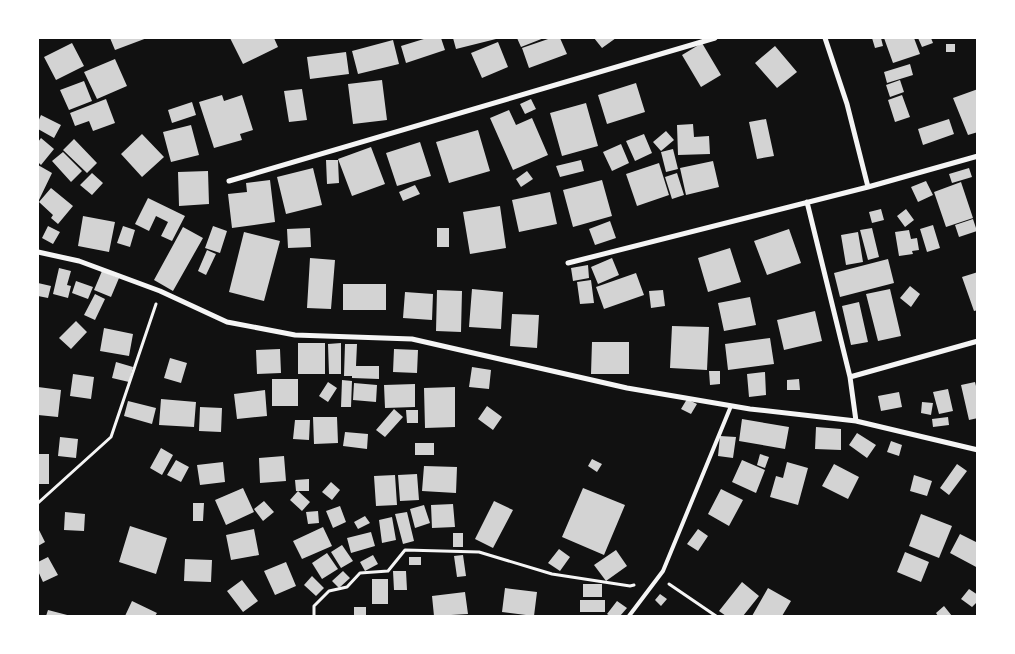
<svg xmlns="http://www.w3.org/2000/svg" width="1015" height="654" font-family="Helvetica,sans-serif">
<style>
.building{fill:#d3d3d3}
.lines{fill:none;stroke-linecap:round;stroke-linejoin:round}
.path{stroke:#f5f5f5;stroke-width:3}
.service{stroke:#f5f5f5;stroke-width:4}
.minor{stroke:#f5f5f5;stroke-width:5}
</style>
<rect width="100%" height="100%" fill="#111"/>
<!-- building -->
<path class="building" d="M110 38H147L115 50Z
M230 38H274L278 47 243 64Z
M427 38H441L445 50 406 63 401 46Z
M453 38H500L456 49Z
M517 38H544L521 47Z
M551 38H560L567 54 529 68 522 48Z
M594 38H616L602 48Z
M872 38H881L883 46 875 48Z
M884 38H914L920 54 893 63Z
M918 38H931L933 43 922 47Z
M393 40 399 64 358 74 352 51Z
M498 42 508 67 482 78 471 53Z
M72 43 84 66 56 80 44 57Z
M702 43 721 75 701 87 682 55Z
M946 44H955V52H946Z
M775 46 797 72 777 88 755 63Z
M346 52 349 74 310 79 307 57Z
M115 59 127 86 97 99 84 72Z
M910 64 913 75 887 83 884 72Z
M382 80 387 120 353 124 348 84Z
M900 80 904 92 890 97 886 85Z
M84 81 92 101 69 110 60 90Z
M636 83 645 112 607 124 598 95Z
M302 89 307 120 289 122 284 91Z
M978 89V132L968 135 953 98Z
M222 95 224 101 242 95 253 130 240 134 242 140 214 148 199 102Z
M902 95 910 117 895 122 888 100Z
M106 99 115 123 93 131 89 121 75 126 70 113Z
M531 99 536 109 525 114 520 104Z
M192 102 196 115 172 123 168 110Z
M586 103 598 146 562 156 550 113Z
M509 110 516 125 532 118 548 155 513 170 490 118Z
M41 115 61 125 54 138 38 129V122Z
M766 119 774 156 757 159 749 122Z
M949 119 954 134 923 145 918 129Z
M693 124 694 137 709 136 710 154 678 155 677 125Z
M191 125 199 155 171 162 163 132Z
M478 130 490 171 449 183 436 142Z
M666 131 674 140 661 151 653 142Z
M142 134 164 157 142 177 121 154Z
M644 134 652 153 635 161 626 141Z
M41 138 54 149 41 165 38 162V142Z
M74 139 97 163 87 173 63 150Z
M420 142 431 176 397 186 386 153Z
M621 144 629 163 612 171 603 152Z
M371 147 385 184 352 196 338 159Z
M673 149 678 169 666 172 661 152Z
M63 152 82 171 71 182 52 161Z
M326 160H338L339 183 327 184Z
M581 160 584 171 560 177 556 166Z
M713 161 719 187 686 195 680 168Z
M659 163 669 195 637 206 626 174Z
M38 165 52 173 38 202Z
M313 168 322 205 286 214 277 177Z
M969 168 972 177 952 183 949 174Z
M208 171 209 204 179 206 178 172Z
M527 171 533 179 521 187 516 179Z
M92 173 103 183 92 195 80 185Z
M677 173 684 195 672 199 665 177Z
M270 180 275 222 232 228 228 194 247 192 246 183Z
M602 180 612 216 573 227 563 190Z
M926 181 933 195 918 202 911 187Z
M961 182 973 218 946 227 934 192Z
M415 185 420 194 403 201 399 192Z
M51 188 73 206 58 224 51 218 53 215 39 202Z
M550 192 557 224 519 232 512 200Z
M148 198 185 216 172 241 161 236 168 222 156 216 149 231 135 224Z
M500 206 506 248 470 254 463 212Z
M881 209 884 220 872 223 869 212Z
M906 209 914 220 905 227 897 216Z
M83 216 115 222 109 252 78 246Z
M973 219 977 231 959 237 955 225Z
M610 221 616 238 595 245 589 229Z
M933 225 940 248 927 252 920 229Z
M48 226 60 232 53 244 42 238Z
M123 226 135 230 130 247 117 243Z
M213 226 227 231 220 253 205 248Z
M183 227 203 238 173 291 154 280Z
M310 228 311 247 288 248 287 229Z
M437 228H449V247H437Z
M872 228 879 257 868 260 860 230Z
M789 229 801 263 767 275 754 241Z
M909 230 911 239 917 238 919 250 912 251 913 254 899 256 895 232Z
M244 232 280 241 264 301 229 292Z
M858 232 863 262 846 265 841 235Z
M730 248 741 282 708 292 698 258Z
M207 250 216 254 206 275 198 271Z
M310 258 335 260 331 309 307 308Z
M612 258 619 275 598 284 591 267Z
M888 259 894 283 840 297 834 273Z
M588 265 589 278 573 281 571 268Z
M59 268 71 271 67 285 71 286 68 298 53 294Z
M102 271 119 278 111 297 94 290Z
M978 272V310L974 311 962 277Z
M636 273 644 295 604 309 596 287Z
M591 280 594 303 580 304 577 282Z
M76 281 93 287 88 299 72 293Z
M38 283 51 286 48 298 38 296Z
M343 284H386V310H343Z
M910 286 920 294 911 307 900 298Z
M472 289 503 292 501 329 469 327Z
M890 289 901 336 878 341 866 294Z
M437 290 462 291 461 332 436 331Z
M663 290 665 306 651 308 649 291Z
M405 292 433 294 432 320 403 318Z
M95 294 105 299 95 320 84 315Z
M750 297 756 325 724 331 718 303Z
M859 302 868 342 851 345 842 306Z
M815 311 822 341 784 350 777 320Z
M512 314 539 315 537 348 510 346Z
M76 321 87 332 71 349 59 338Z
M672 326 709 327 707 370 670 368Z
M104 328 133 334 129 356 100 351Z
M770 338 774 364 728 370 725 344Z
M592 342H629V374H591Z
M298 343H325V374H298Z
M341 343V374H329L328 344Z
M345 344H357L356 366H379V379L352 378V376H344Z
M280 349 281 373 257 374 256 350Z
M394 349 418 350 417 373 393 372Z
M170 358 187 363 181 383 164 378Z
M116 362 133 367 129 382 112 378Z
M472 367 491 370 489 389 469 387Z
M709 371H720V384L710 385Z
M765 372 766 395 749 397 747 374Z
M73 374 94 377 91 399 70 396Z
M272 379H298V406H272Z
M799 379 800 390H787V380Z
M342 380 352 381 351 407H341Z
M328 382 337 388 328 402 319 396Z
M975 382 978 394V418L969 420 961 385Z
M354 383 377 385 376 402 353 400Z
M415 384V407L385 408 384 385Z
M38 387 61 390 58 417 38 415Z
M455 387V427L425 428 424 388Z
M948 389 953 411 939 414 933 392Z
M265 390 267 416 237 419 234 394Z
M899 392 902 407 881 411 878 396Z
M161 399 196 402 194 427 159 425Z
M687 399 697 404 691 414 681 409Z
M128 401 156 408 152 424 124 416Z
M922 402 933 403 931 415 921 413Z
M487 406 502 417 493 430 478 419Z
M200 407 222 408 221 432 199 431Z
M394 409 403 417 385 437 376 430Z
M406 410H418V423H407Z
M313 417H337L338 443 314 444Z
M948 417 949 425 933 427 932 419Z
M742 419 789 427 785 449 739 441Z
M295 420H310L309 440 293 439Z
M816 427 841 429V450L815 449Z
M345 432 368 434 367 449 343 446Z
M857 433 876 445 867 458 849 445Z
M720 436 736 437 733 458 718 456Z
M60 437 78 439 76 458 58 456Z
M891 441 902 445 899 456 887 452Z
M415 443H434V455H415Z
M161 448 173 455 162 475 150 468Z
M38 454H49V484H38Z
M760 454 769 457 765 468 757 465Z
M284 456 286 481 260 483 259 458Z
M592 459 602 464 597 472 588 466Z
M176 460 189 467 181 482 167 475Z
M742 460 765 470 756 493 732 482Z
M223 462 225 482 200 485 197 465Z
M787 462 808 468 798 505 770 497 776 476 783 478Z
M834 464 859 477 848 499 822 486Z
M957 464 967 471 949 495 940 488Z
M424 466 457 467 456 493 422 491Z
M417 474 419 500 400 501 398 475Z
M395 475 397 505 376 506 374 476Z
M914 475 932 481 927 496 910 491Z
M309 479V491H296L295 480Z
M331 482 340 490 332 500 322 492Z
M243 488 254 512 226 525 215 500Z
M583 488 625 505 604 555 562 537Z
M721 489 743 500 729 526 708 514Z
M298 491 310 502 302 511 290 500Z
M264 501 274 512 263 521 254 509Z
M494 501 513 510 493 548 475 539Z
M193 503H204L203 521H193Z
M453 504 455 527 432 528 431 505Z
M424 505 430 523 415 528 410 509Z
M340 506 346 522 333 528 326 511Z
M318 511 319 523 308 524 306 512Z
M65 512 85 514 84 531 64 530Z
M407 512 414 541 403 544 395 514Z
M921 514 952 526 939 558 909 546Z
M365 516 370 523 358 529 354 522Z
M392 517 396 540 382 543 379 520Z
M130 526 167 538 156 574 119 562Z
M323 527 332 546 302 559 293 541Z
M38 528 45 542 38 546Z
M254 529 259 555 231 560 226 535Z
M698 529 708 536 698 551 687 544Z
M371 532 375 546 351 553 347 538Z
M453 533H463V547H453Z
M960 534 978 543V568L950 553Z
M342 545 353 561 341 568 331 552Z
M559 549 570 557 560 571 548 563Z
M616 550 627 566 606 581 594 565Z
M905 552 929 562 921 582 897 572Z
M327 553 338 569 322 579 312 563Z
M373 555 378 564 365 571 360 562Z
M463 555 466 576 457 577 454 556Z
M48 557 58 575 43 582 38 571V562Z
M409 557H421V565H409Z
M185 559 212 560 211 582 184 581Z
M286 562 296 586 275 595 264 571Z
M343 571 350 578 339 588 332 581Z
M393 571H406L407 590H394Z
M312 576 324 588 316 596 304 585Z
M372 579H388V604H372Z
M242 580 258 601 243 612 227 591Z
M742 582 759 596 743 616H726L719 611Z
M583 584H602V597H583Z
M505 588 537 592 534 616 502 612Z
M768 588 791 601 782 616H752Z
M969 589 978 595V601L972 607 961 599Z
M465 592 468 614 434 616 432 596Z
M660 594 667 599 661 606 655 600Z
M580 600H605V612H580Z
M132 601 157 613 155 616H125Z
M617 601 627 608 620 616H610L607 614Z
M944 606 952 616H938L936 613Z
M354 607H366V616H354Z
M48 610 71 616H46Z"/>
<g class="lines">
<!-- path -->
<path class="path" d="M38 503 111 437 156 304
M669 584 716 616
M314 616V606L329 591 347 587 360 573 388 571 405 550 479 552 552 574 630 586 634 585"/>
<!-- service -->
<path class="service" d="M629 616 663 571 731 406"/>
<!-- minor -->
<path class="minor" d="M825 38 847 104 868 187
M229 181 715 38
M807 202 850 377 856 421
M38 252 79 261 160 291 227 322 295 335 412 339 627 388 750 409 856 421 978 450
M568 263 868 187 978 156
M850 377 978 341"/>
</g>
<!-- border -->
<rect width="1015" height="654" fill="none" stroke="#ffffff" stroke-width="78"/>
</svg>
